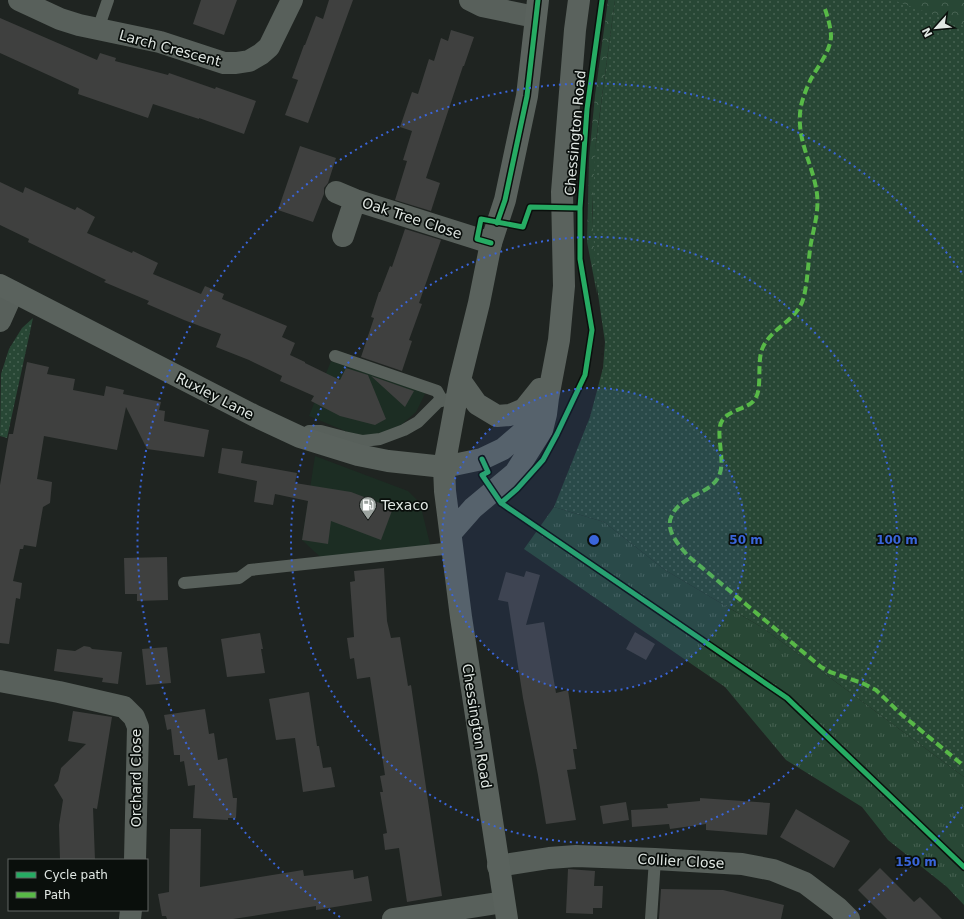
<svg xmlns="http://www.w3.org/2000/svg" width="964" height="919" font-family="'DejaVu Sans',sans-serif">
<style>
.built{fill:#1c2d23}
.grass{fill:url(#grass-dots)}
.forest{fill:url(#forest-crowns)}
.park{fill:url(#park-tufts)}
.building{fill:#3f403f}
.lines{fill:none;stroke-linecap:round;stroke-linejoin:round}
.lane{stroke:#58605b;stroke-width:12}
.street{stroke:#58605b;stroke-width:22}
.secondary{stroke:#5a625d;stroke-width:22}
.quiet{stroke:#58b947;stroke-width:4;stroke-dasharray:8 4;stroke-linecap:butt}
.cycleway-casing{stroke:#0a0f0c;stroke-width:8}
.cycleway{stroke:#26ab63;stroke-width:5}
.ring{fill:none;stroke:#3a65da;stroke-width:2;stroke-dasharray:2 4}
.labels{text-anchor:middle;stroke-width:3.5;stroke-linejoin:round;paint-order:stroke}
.street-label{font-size:14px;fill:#e0e7e3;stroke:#0a0f0c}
.poi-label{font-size:14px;fill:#e0e7e3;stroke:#0a0f0c;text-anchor:start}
.centre{fill:#3a65da;stroke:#0a0f0c;stroke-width:2}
.ring-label{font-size:12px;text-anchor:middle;font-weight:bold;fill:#3a65da;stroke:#0a0f0c;stroke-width:3.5;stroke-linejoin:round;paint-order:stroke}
</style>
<defs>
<pattern id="grass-dots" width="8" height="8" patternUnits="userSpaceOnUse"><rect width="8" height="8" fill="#284735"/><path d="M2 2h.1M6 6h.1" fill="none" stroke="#476252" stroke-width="1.8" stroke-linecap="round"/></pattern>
<pattern id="forest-crowns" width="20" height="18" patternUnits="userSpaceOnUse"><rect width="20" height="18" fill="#284735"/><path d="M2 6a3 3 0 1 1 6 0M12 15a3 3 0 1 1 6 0" fill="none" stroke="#476252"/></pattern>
<pattern id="park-tufts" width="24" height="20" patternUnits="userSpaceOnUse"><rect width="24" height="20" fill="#284735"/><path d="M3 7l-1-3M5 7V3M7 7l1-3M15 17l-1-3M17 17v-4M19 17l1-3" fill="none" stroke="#476252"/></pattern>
</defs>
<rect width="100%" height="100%" fill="#1f2421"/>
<!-- built -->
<path class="built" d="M331 361 426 392 416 412 401 425 368 438 350 433 309 416Z
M315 456 408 491 420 503 432 552 328 564 302 540Z"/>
<!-- grass -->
<path class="grass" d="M615 0H964V777L763 628 665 570 604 522 554 507 590 417 603 368 605 342 592 253 593 165Z
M33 318 7 438 0 436 1 374 9 349 22 328Z"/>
<!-- forest -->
<path class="forest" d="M608 0H615L596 141 592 212 597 294 587 242 589 158 595 95Z
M893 0H964V26Z"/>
<!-- park -->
<path class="park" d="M554 507 604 522 665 570 763 628 964 777V905L947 887 888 840 862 807 786 760 725 687 524 549Z"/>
<!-- building -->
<path class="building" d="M201 0H237L224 35 193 24Z
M329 0H353L308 123 285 115 298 80 292 78 304 45H305L316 16 323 19Z
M0 18 97 60 100 53 116 58 115 61 168 75 169 73 215 89 216 87 256 101 244 134 199 118V119L153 104 148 118 78 94 79 89 0 53Z
M451 30 474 37 464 66H463L426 178 440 183 431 211 395 200 407 161 403 160 412 131 400 127 412 92 418 94 429 59 434 61 441 38 448 41Z
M300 146 336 158 328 183 324 188V194L313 222 278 210Z
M0 182 23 193 25 187 75 210 77 207 95 217 87 233 132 253 133 251 158 263 153 274 201 294 205 286 224 294 222 299 287 326 282 337 295 343 290 355 305 362V363L340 380 346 368 368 375 386 419 375 425 340 416 311 401 314 396 280 381 282 376 249 360 216 347 221 334 184 320 147 304 149 301 104 282 106 280 28 242 29 239 0 225Z
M405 229 441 240 419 303 422 304 409 340 412 341 402 371 361 357 374 318 371 317 379 292H380L390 266 392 267Z
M27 362 49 367 47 374 75 379 73 390 104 396 106 386 124 390 123 394 161 402 159 410 165 411 164 421 209 430 204 457 147 449 126 407 117 450 44 436 37 479 52 482 50 503 43 507 36 547 24 545 23 549H20L13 581 22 583 20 599 16 598 9 644 0 643V485L9 434H13Z
M371 376 414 391 405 407Z
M222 448 243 451 241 463 297 473 295 483 351 492 393 508 381 540 331 521 328 544 302 540 308 501 275 494 273 505 254 502 257 481 218 473Z
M167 557 168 600 137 601V594H125L124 558Z
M384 568 387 621 391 638 400 637 408 686 411 685 442 896 407 902 399 848 385 850 383 834 387 833 380 792H383L380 776 385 775 370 677 357 679 354 658 350 659 347 638 354 637 350 582 355 581 354 571Z
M526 571 540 575 526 625 544 622 556 693 568 690 577 749H573L576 769 567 770 576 820 546 824 538 775 523 698 508 602 498 600 506 572 524 577Z
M635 632 655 644 646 660 626 649Z
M260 633 263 649H261L265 673 227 677 221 639Z
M84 646 90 647 92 649 122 652 118 684 102 682 103 678 54 671 57 649 75 651Z
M167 647 171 683 146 685 142 649Z
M309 692 317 746H319L323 768 331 767 335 787 303 792 295 738 276 740 269 699Z
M205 709 209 734 214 733 218 760 227 758 233 798H237L236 818H228V820L193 818 195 785 188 786 184 761 180 762V755H174L171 729 167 730 164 715Z
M73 711 112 717 97 809 93 808 95 860H60L59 825 63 800 54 785 58 781 61 768 86 744 68 741Z
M700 798 770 803 767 835 706 830V824L670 829 669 824 632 827 631 810 668 808 667 804 700 801Z
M626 802 629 820 603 824 600 806Z
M796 809 850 841 834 868 780 837Z
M170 829H201L200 887 303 870 304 876 353 870 354 879 368 876 372 901 316 910V906L233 919H167L166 916H162L158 894 169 892Z
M880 868 914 902 920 897 942 919H887L858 890Z
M568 869 595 871 594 886H603L602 908H593V914L566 913Z
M661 889 723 890 784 905 781 919H659Z"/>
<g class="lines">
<!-- lane -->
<path class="lane" d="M98 29 108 0
M335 356 437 391 442 400
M303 435 309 431H321L344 437 363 441 380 439 404 430 418 422 438 402 456 397
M184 583 239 578 250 570 453 548
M651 919 655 859"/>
<!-- street -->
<path class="street" d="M19 0 60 19 79 25 160 42 224 63H236L249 61 261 54 269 47 292 0
M470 0 482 6 535 17
M336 192 355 200 491 243
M343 236 355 200
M0 321 13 292
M0 681 59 692 124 707 134 717 138 727 135 860
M498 866 549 858 576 856 655 859 742 864 773 870 805 883 838 908 849 919
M130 919 131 910
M393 919 504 902"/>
<!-- secondary -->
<path class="secondary" d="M0 285 255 416 300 437 358 455 388 461 444 467 482 459 503 449 525 430 548 398
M460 380 477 404 497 416 510 415 524 409 540 389
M451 533 473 508 515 473 542 430 546 414 548 398 559 340 564 286 562 192 575 30 579 0
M507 919 461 617 445 491 444 467 460 380 479 303 491 243 505 200 527 96 538 0"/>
<!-- quiet -->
<path class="quiet" d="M825 9C828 18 831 28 831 37 830 52 818 66 811 79 807 87 803 97 801 106 795 139 813 163 817 194 819 211 814 227 811 243 808 261 808 279 804 296 799 320 773 326 763 347 756 361 763 388 755 399 749 409 729 409 722 421 715 431 725 459 720 473 714 494 682 494 672 515 664 530 679 545 688 556L821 667 830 672 862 683 876 690 901 714 964 766"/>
<!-- cycleway casing -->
<g class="cycleway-casing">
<path id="cycleway" d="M497 223 505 200 527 96 538 0
M491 243 477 239 481 219 523 227 530 207 580 208
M482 459 488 472 482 475 501 503 787 698 964 867
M501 503 517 489 543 460 557 434 585 375 592 330 580 259V208L587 109 602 0"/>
</g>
<!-- cycleway -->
<use href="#cycleway" class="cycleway"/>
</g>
<!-- distance rings -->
<circle cx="594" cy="540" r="152" fill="#3a65da" fill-opacity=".12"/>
<g class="ring">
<circle cx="594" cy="540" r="152"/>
<circle cx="594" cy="540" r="303"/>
<path d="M962 807A455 455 0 0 1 848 917M340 917A455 455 0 1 1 962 273"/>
</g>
<!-- icons -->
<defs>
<g id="fuel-pin" transform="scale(0.9)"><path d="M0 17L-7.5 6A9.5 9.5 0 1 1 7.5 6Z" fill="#9ca39f" stroke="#0a0f0c"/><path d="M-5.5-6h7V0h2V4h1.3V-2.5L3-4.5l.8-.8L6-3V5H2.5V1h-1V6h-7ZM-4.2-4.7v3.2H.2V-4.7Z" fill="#fff"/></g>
</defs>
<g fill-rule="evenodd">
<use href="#fuel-pin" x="368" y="505"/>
</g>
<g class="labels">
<!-- street labels -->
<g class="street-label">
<text transform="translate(170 48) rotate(15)" y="5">Larch Crescent</text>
<text transform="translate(575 133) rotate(-85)" y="5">Chessington Road</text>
<text transform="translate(412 218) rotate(18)" y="5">Oak Tree Close</text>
<text transform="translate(215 396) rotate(27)" y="5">Ruxley Lane</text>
<text transform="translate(477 726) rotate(81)" y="5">Chessington Road</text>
<text transform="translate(136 778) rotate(-90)" y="5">Orchard Close</text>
<text transform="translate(681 861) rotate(3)" y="5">Collier Close</text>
</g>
<!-- poi labels -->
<g class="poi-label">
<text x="381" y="510">Texaco</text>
</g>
</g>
<circle cx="594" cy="540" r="6" class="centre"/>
<g class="ring-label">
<text x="746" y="544">50 m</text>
<text x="897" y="544">100 m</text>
<text x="916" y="866">150 m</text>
</g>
<!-- legend -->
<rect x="8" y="859" width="140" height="52" fill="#0a0f0c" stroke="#606562"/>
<rect x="16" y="872" width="20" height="6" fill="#26ab63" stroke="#606562"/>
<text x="44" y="879" font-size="12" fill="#e0e7e3">Cycle path</text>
<rect x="16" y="892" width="20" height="6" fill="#58b947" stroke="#606562"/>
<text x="44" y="899" font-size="12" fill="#e0e7e3">Path</text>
<!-- north arrow -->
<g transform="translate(936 28) rotate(243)" stroke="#0a0f0c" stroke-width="3" paint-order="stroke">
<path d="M0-3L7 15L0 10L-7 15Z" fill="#e0e7e3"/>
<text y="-6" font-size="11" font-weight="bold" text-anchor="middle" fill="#e0e7e3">N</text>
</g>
</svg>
